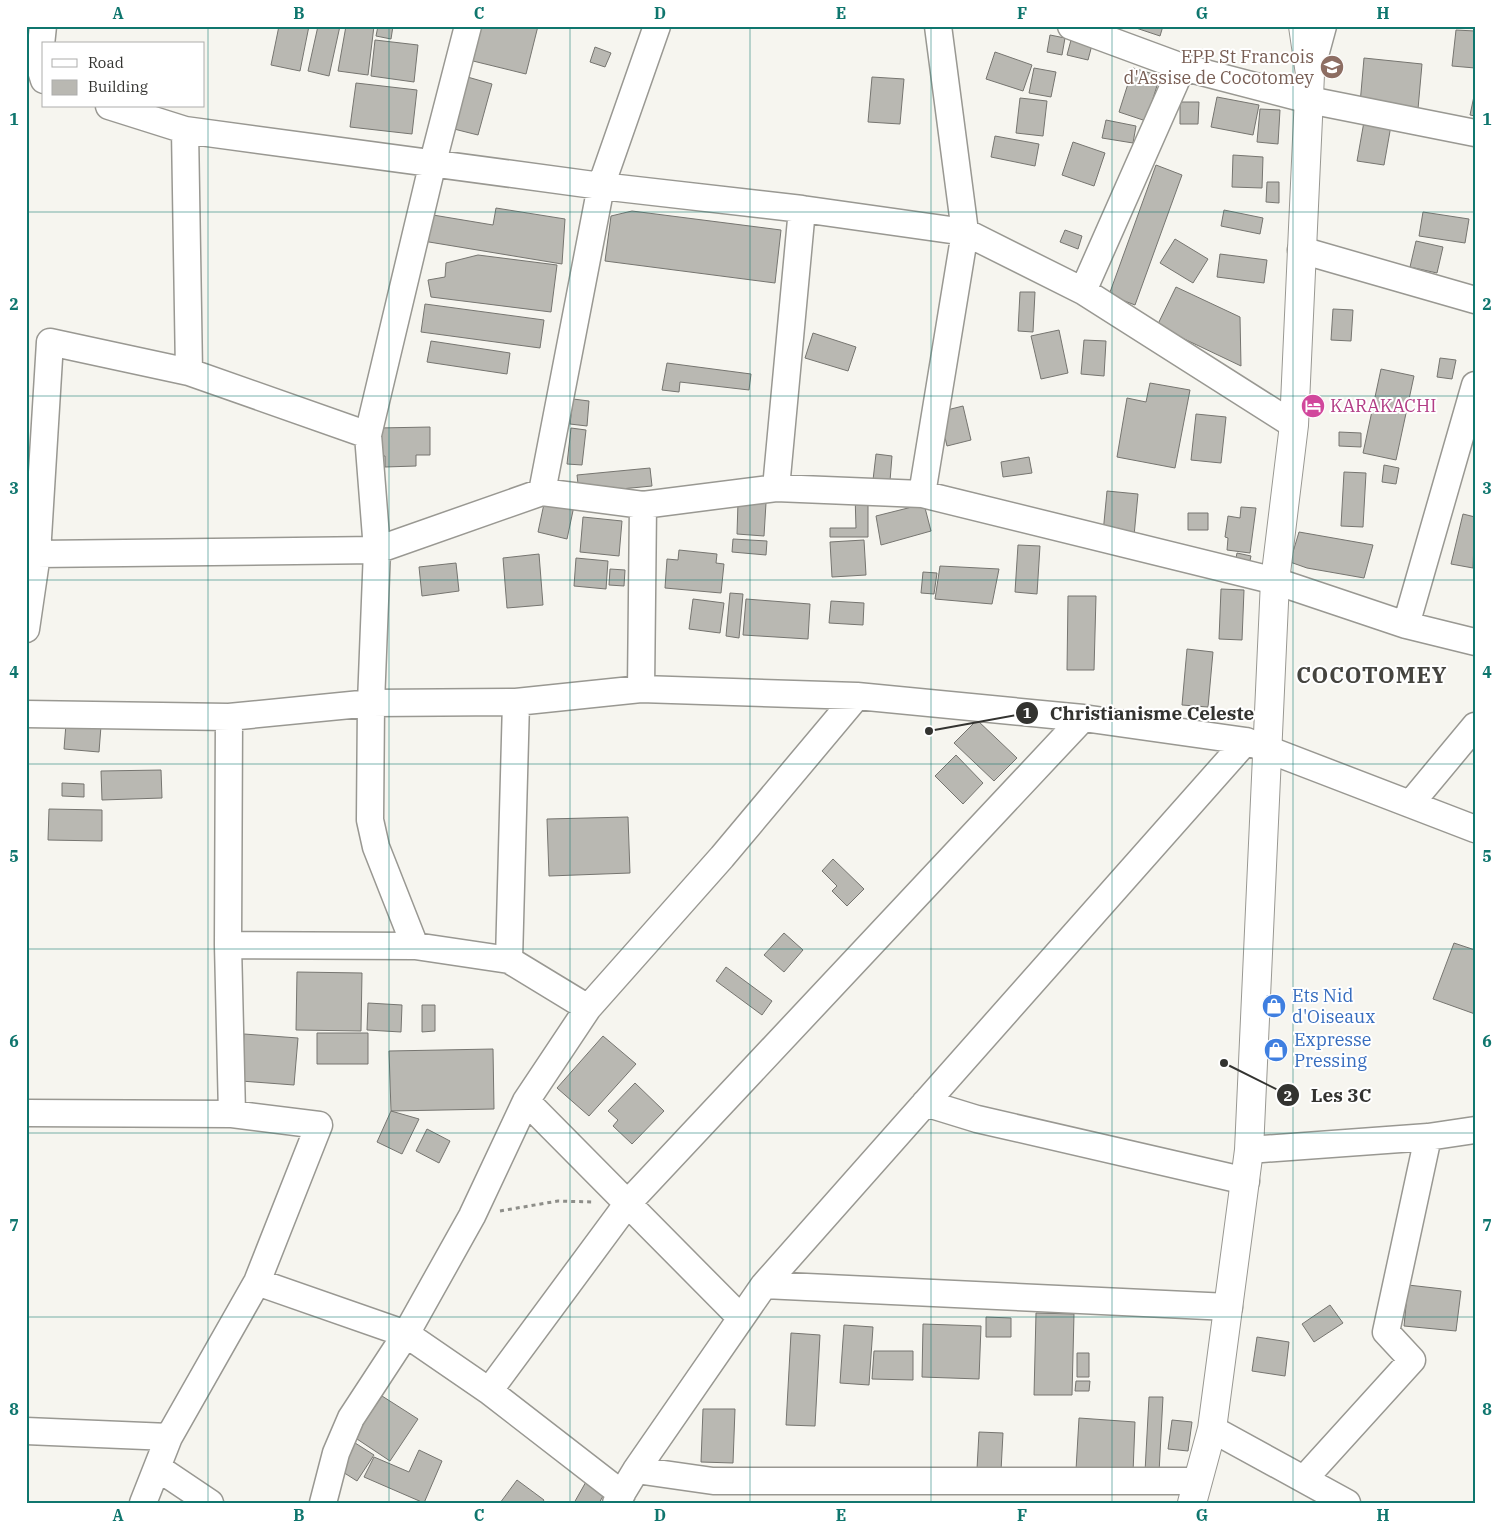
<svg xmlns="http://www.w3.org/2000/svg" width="1501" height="1529" font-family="'IBM Plex Serif',serif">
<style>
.building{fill:#b9b8b2;stroke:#767570}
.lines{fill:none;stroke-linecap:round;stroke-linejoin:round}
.minor-casing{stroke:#999892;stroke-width:29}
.major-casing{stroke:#999892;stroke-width:30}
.path{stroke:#8e8e89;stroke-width:3;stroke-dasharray:4 4;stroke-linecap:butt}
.minor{stroke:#fff;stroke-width:26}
.major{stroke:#fff;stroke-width:28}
.grid{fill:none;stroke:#0f766e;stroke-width:1;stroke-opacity:0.55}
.labels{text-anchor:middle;stroke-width:4;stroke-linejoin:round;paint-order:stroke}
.education-label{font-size:18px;fill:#785e54;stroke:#fff;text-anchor:end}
.hotel-label{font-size:18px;fill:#b23c85;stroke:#fff;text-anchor:start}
.shop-label{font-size:18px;fill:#366cbe;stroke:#fff;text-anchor:start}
.district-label{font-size:22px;font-weight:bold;letter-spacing:1px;fill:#45443f;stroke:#fff}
.leader{fill:none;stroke:#333330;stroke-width:2}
.callout-dot{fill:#333330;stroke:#fff;stroke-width:2}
.mark-label{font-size:15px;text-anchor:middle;font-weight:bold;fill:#fff}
.callout-label{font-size:19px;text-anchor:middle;font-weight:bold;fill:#333330;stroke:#fff;stroke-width:4;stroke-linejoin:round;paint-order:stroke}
.neatline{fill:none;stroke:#0f766e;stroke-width:2}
.grid-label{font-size:16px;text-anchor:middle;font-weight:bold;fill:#0f766e}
</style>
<rect width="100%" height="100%" fill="#f6f5ef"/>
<!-- building -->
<path class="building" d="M279 26H309L300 71 271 65Z
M318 26H340L329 76 308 71Z
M346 26H374L368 75 338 71Z
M378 26H393L391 39 376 36Z
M477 26H538L526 74 469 60Z
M1137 26H1163L1160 36 1136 28Z
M1456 30 1475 31V68L1452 66Z
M1050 35 1065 38 1062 55 1047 52Z
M375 40 418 45 414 82 371 76Z
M1071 40 1092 45 1088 60 1067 55Z
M595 47 611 53 605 67 590 62Z
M995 52 1032 65 1023 91 986 79Z
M1364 58 1422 64 1418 109 1360 104Z
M1034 68 1056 72 1051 97 1029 93Z
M1133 68 1160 76 1146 121 1119 112Z
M464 76 492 84 478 135 450 128Z
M872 77 904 79 900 124 868 122Z
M356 83 417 90 412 134 350 127Z
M1474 96H1475V116L1470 115Z
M1217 97 1259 105 1253 135 1211 127Z
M1020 98 1047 101 1043 136 1016 133Z
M1180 102H1199L1198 124H1180Z
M1260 109 1280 110 1278 144 1257 142Z
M1365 116 1392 120 1384 165 1357 161Z
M1106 120 1136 126 1133 143 1102 138Z
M995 136 1039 144 1035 166 991 157Z
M1073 142 1105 153 1094 186 1062 175Z
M1233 155 1263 157 1262 188 1232 187Z
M1156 165 1182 175 1135 305 1109 295Z
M1267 182H1279V203L1266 202Z
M496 208 565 219 562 264 423 241 427 214 493 225Z
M1224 210 1263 218 1260 234 1221 226Z
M632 211 781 230 775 283 605 261 611 216Z
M1423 212 1469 219 1465 243 1419 236Z
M1065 230 1082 236 1078 249 1060 242Z
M1175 239 1208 259 1193 283 1160 263Z
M1416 241 1443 247 1437 273 1410 267Z
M1220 254 1267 260 1264 283 1217 277Z
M478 255 557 265 551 312 431 297 428 280 445 277 446 263Z
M1176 287 1240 317 1241 366 1157 326Z
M1020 292H1035L1033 332 1018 331Z
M425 304 544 320 540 348 421 332Z
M1333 309 1353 310 1351 341 1331 340Z
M1059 330 1068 373 1041 379 1031 336Z
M813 333 856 347 848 371 805 358Z
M1084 340 1106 341 1104 376 1081 374Z
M431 341 510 353 507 374 427 362Z
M1440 358 1456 360 1452 379 1437 377Z
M667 363 751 374 749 390 680 382 679 392 662 390Z
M1381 369 1414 376 1396 460 1363 453Z
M1150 383 1190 390 1175 468 1117 457 1127 398 1146 402Z
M573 399 589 401 587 426 570 424Z
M963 406 971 440 947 446 939 412Z
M1196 414 1226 417 1221 463 1191 460Z
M430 427V455H416V466L385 467V456H379L378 428Z
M571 428 586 430 582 465 567 464Z
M1339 432 1361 433V447L1339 446Z
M876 454 892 456 890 481 873 480Z
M1029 457 1032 473 1003 477 1001 462Z
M1384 465 1399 468 1396 484 1382 482Z
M650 468 652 486 579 493 577 475Z
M1344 472 1366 473 1363 527 1341 526Z
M1107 491 1138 494 1134 536 1103 533Z
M855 494H868V537H830V528H856Z
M545 499 574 506 567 539 538 532Z
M738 502 766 503 764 536 737 534Z
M924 504 931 531 881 545 876 516Z
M1241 507 1256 508 1250 553 1227 550 1228 538 1225 537 1228 516 1240 518Z
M1188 513H1208V530H1188Z
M1463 514 1475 517 1473 568 1451 564Z
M583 517 622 521 619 556 580 552Z
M1299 532 1373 545 1364 578 1307 568 1290 562Z
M733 539 767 541 766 555 732 552Z
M864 540 866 575 832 577 830 542Z
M1018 545 1040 546 1037 594 1015 592Z
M679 550 717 554 716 563 724 564 721 593 665 588 667 559 678 560Z
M1237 553 1251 556 1249 565 1235 563Z
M539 554 543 605 507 608 503 558Z
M576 558 608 561 606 589 574 586Z
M456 563 459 591 422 596 419 567Z
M940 566 999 569 992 604 935 599Z
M610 569 625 570 624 586 609 585Z
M923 572 937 573 934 594 921 593Z
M1221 589 1244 590 1242 640 1219 639Z
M730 593 743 594 739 638 726 636Z
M1068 596H1096L1094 670H1067Z
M693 599 724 603 720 633 689 629Z
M746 599 810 604 808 639 743 635Z
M831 601 864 603 863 625 829 623Z
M1187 649 1213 652 1208 707 1182 705Z
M977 720 1017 758 994 781 954 743Z
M66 724 101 726 99 752 64 749Z
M956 755 983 783 963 804 935 776Z
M161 770 162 798 102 800 101 771Z
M62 783 84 784V797L62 796Z
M49 809 102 810V841L48 840Z
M628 817 630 873 549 876 547 819Z
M833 859 864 889 847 906 832 891 837 886 822 871Z
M784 933 803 950 784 972 764 955Z
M1454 943 1475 950V1014L1433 999Z
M726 967 772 1001 762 1015 716 981Z
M297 972 362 973 361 1031 296 1030Z
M368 1003 402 1005 401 1032 367 1030Z
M422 1005H435V1031L422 1032Z
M317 1033H368V1064H317Z
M244 1034 298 1038 294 1085 241 1081Z
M603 1036 636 1064 589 1116 557 1088Z
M493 1049 494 1109 391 1111 389 1051Z
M635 1083 664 1111 632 1144 613 1126 618 1120 608 1111Z
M391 1111 419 1119 402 1154 377 1142Z
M427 1129 450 1141 439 1163 416 1151Z
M1408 1285 1461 1291 1456 1331 1404 1326Z
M1330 1305 1343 1323 1314 1342 1302 1324Z
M1036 1313 1074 1314 1072 1395H1034Z
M986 1317 1011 1318V1337H986Z
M923 1324 981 1326 979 1379 922 1377Z
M844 1325 873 1327 869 1385 840 1383Z
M791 1333 820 1335 815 1426 786 1425Z
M1257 1337 1289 1342 1285 1376 1252 1371Z
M874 1351H913V1380L872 1379Z
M1077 1353H1089V1377H1077Z
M1076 1381H1090L1089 1391H1075Z
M382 1396 418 1419 390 1461 354 1437Z
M1149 1397H1163L1159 1473 1145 1472Z
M703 1409H735L733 1463 701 1462Z
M1079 1418 1135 1422 1133 1473 1076 1470Z
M1172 1420 1192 1422 1188 1451 1168 1449Z
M979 1432 1003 1433 1001 1471 977 1469Z
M352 1441 374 1455 357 1481 335 1467Z
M419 1450 442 1461 424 1503 364 1477 374 1457 409 1472Z
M517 1480 544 1500 542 1503H500Z
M587 1480 606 1491 599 1503H574Z"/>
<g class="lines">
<!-- minor casing -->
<g class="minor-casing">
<path id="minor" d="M43 26 39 64 44 80
M1071 26 1182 67 1309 100 1475 133
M1310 74 1323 26
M109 106 185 130 601 186 802 209 965 232 1083 291 1294 425
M185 130 189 372
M1301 250 1475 300
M1083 291 1182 67
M1475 385 1406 625 1475 642
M776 488 802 209
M542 492 601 186 657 26
M922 494 965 232 938 26
M37 554 377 550 542 492 643 505 776 488 922 494 1275 581 1406 625
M26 629 37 554 50 342 189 372 368 435
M641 689 643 505
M26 714 229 717 371 703 516 702 641 689 857 696 1083 718 1246 741 1475 829
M229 717 228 945 232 1114
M1411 803 1475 726
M228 945 415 946 509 960 588 1008
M415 946 376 847 370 820 371 703 377 550 368 435 433 162 468 26
M509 960 516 702
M526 1101 740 1317
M925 1103 977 1119 1246 1181
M26 1113 232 1114 319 1125 257 1282 169 1437 143 1503
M1249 1150 1428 1137 1475 1130
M257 1282 406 1334 489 1391 622 1494
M764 1285 1229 1307
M489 1391 628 1203 1083 718
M1212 1429 1347 1503
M26 1431 169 1437
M158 1468 210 1503
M636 1470 713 1481H1198
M1304 1479 1412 1360 1386 1332 1428 1137
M323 1503 336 1453 351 1418 406 1334 472 1216 526 1101 588 1008 722 857 857 696
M616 1503 636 1470 764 1285 1246 741"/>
</g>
<!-- major casing -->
<g class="major-casing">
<path id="major" d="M1192 1503 1212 1429 1249 1150 1275 581 1294 425 1310 74 1303 26"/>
</g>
<!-- path -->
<path class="path" d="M500 1211 558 1201 592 1202"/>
<!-- minor -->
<use href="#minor" class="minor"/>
<!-- major -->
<use href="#major" class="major"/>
</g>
<!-- grid -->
<path class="grid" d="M208 26V1503M389 26V1503M570 26V1503M750 26V1503M931 26V1503M1112 26V1503M1293 26V1503M26 212H1475M26 396H1475M26 580H1475M26 764H1475M26 949H1475M26 1133H1475M26 1317H1475"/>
<!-- icons -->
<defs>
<g id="school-disc" transform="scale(1.25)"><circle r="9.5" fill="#8d6e63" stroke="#fff"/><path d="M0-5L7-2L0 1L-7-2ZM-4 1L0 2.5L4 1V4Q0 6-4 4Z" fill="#fff"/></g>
<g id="hotel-disc" transform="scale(1.25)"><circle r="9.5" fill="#d1479c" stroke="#fff"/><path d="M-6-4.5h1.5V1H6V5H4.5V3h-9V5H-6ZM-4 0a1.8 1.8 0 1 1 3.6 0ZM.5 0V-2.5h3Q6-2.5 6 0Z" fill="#fff"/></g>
<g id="shop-disc" transform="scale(1.25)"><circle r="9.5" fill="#3f7fe0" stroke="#fff"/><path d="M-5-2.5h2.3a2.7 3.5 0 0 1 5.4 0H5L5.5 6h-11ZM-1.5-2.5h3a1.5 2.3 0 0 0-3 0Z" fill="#fff"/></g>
</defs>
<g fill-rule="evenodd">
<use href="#school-disc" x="1332" y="67"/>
<use href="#hotel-disc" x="1313" y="406"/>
<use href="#shop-disc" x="1274" y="1006"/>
<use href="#shop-disc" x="1276" y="1050"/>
</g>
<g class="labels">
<!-- education labels -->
<g class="education-label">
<text x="1314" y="63">EPP St Francois<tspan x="1314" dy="21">d'Assise de Cocotomey</tspan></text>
</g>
<!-- hotel labels -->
<g class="hotel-label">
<text x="1330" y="412">KARAKACHI</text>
</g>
<!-- shop labels -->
<g class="shop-label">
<text x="1292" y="1002">Ets Nid<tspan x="1292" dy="21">d'Oiseaux</tspan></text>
<text x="1294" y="1046">Expresse<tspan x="1294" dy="21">Pressing</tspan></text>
</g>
<!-- district labels -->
<g class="district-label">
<text x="1372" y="683">COCOTOMEY</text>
</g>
</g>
<!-- callouts -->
<path class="leader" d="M929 731L1027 713M1224 1063L1288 1095"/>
<g class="callout-dot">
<circle cx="929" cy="731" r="5"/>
<circle cx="1224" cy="1063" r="5"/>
<circle cx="1027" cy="713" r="12"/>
<circle cx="1288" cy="1095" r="12"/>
</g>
<g class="mark-label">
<text x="1027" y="718">1</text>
<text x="1288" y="1101">2</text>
</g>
<g class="callout-label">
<text x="1152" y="720">Christianisme Celeste</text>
<text x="1341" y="1102">Les 3C</text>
</g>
<!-- border -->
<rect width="1501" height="1529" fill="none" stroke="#ffffff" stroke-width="55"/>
<!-- legend -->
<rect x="42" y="42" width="162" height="65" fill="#ffffff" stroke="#adadac"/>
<rect x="52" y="59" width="25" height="8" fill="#ffffff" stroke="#adadac"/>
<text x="88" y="68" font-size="15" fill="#333330">Road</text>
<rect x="52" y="80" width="25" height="15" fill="#b9b8b2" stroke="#adadac"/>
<text x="88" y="92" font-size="15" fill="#333330">Building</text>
<rect x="28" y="28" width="1446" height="1474" class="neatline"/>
<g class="grid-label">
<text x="118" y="19">A</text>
<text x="299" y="19">B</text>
<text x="479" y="19">C</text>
<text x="660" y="19">D</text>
<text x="841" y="19">E</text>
<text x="1022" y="19">F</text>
<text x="1202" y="19">G</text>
<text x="1383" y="19">H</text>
<text x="14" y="125">1</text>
<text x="1487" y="125">1</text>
<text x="14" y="310">2</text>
<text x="1487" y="310">2</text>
<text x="14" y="494">3</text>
<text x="1487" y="494">3</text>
<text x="14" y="678">4</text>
<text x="1487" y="678">4</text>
<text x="14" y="862">5</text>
<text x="1487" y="862">5</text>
<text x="14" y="1047">6</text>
<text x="1487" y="1047">6</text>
<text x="14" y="1231">7</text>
<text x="1487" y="1231">7</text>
<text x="14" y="1415">8</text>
<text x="1487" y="1415">8</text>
<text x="118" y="1521">A</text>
<text x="299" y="1521">B</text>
<text x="479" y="1521">C</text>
<text x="660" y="1521">D</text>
<text x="841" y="1521">E</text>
<text x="1022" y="1521">F</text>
<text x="1202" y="1521">G</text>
<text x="1383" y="1521">H</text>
</g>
</svg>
